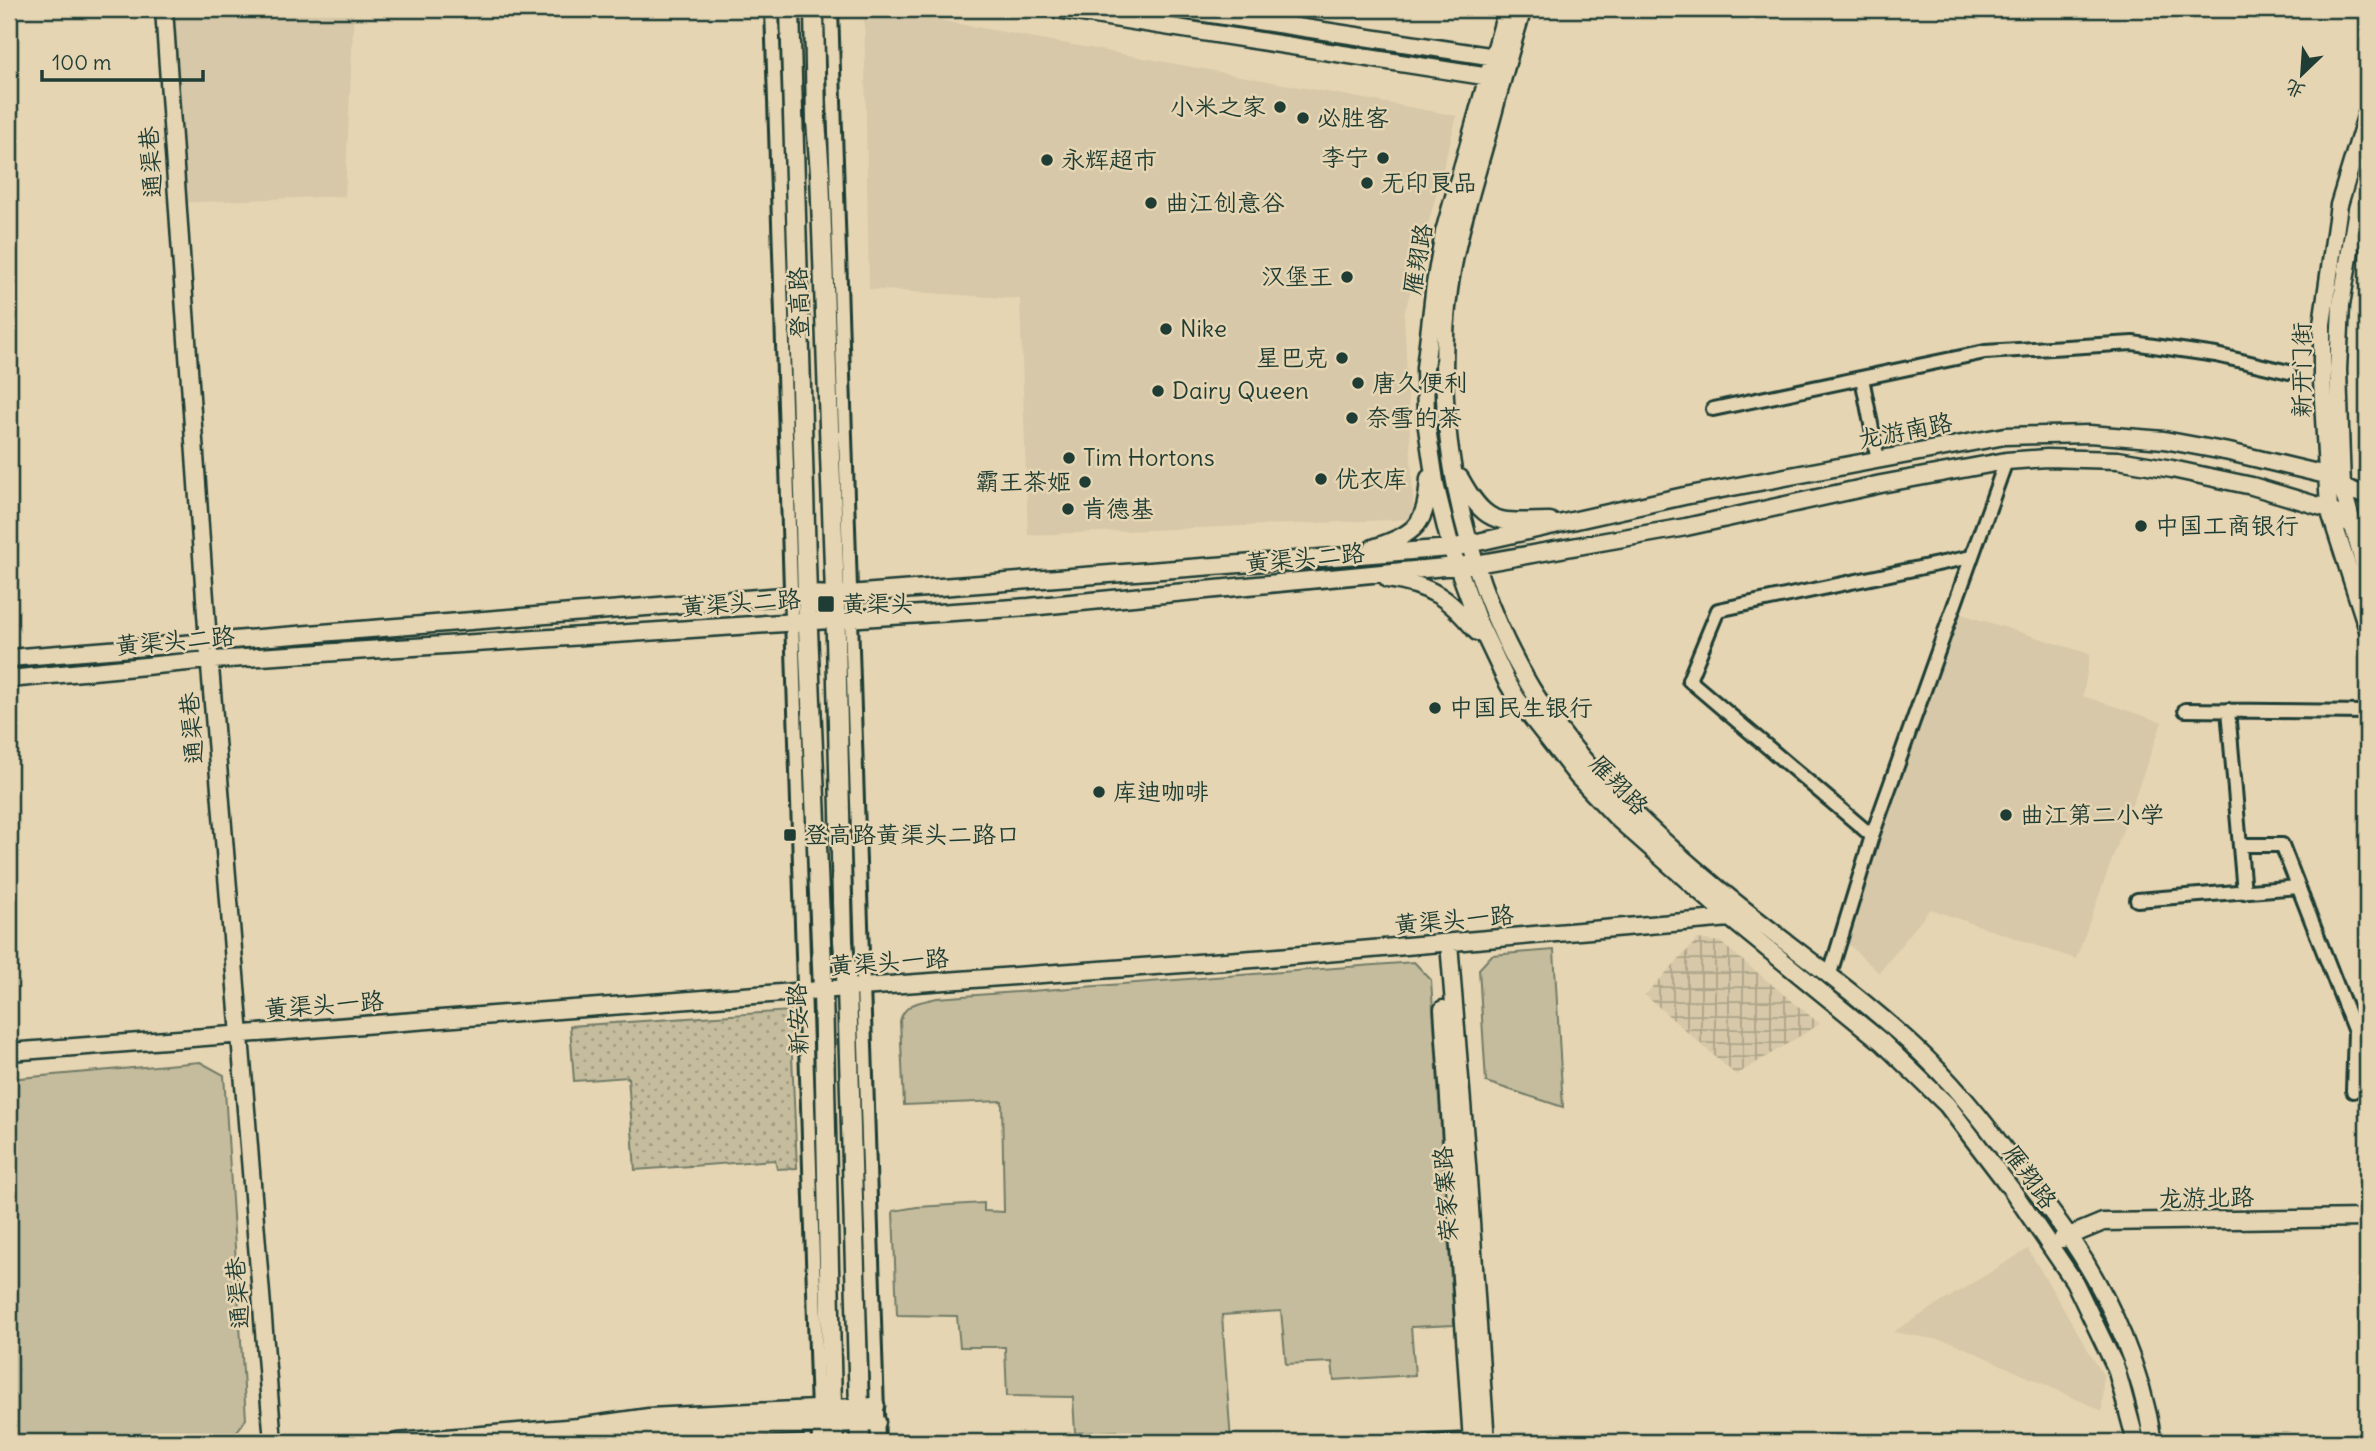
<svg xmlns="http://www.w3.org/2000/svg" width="2376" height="1451" font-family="Delius,'LXGW WenKai TC',sans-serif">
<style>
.built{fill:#d6c8a8}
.industrial{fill:url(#industrial-grid)}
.green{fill:#c5bc9d;stroke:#727c68;stroke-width:2}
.garden{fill:url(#garden-dots);stroke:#727c68;stroke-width:2}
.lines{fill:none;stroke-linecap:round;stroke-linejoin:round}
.street-casing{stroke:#1f3d34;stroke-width:18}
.secondary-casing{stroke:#1f3d34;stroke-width:21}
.primary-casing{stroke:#1f3d34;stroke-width:23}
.street{stroke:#e6d5b2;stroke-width:12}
.secondary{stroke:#e6d5b2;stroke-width:16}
.primary{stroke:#e6d5b2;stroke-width:18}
.poi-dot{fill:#1f3d34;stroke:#e6d5b2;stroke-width:2.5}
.labels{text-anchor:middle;stroke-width:5;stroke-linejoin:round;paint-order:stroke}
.poi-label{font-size:24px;fill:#1f3d34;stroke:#e6d5b2;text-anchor:start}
.street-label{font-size:24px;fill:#1f3d34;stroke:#e6d5b2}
</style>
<defs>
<pattern id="industrial-grid" width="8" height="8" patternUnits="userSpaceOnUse" patternTransform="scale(1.75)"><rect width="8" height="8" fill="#d6c8a8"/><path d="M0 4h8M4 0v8" fill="none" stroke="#ada48a"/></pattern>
<pattern id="garden-dots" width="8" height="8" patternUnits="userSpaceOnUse" patternTransform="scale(1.75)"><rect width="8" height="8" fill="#c5bc9d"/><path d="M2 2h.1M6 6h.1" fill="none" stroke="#9f9a81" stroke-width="1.8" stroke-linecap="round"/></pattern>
</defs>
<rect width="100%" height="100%" fill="#e6d5b2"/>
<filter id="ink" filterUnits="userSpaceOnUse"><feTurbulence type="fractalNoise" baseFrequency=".0143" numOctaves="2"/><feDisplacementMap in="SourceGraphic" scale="14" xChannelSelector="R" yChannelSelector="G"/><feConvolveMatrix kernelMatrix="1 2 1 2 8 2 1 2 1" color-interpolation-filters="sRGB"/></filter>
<g filter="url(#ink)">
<!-- built -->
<path class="built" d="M174 9H354L345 196 176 203Z
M864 9H879L1457 116 1404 315 1414 519 1028 535 1020 299 869 289Z
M1955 612 2090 654 2083 696 2162 722 2076 959 1930 909 1879 973 1842 938Z
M2028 1249 2103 1375 2102 1411 1952 1342 1893 1332Z"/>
<!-- industrial -->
<path class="industrial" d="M1698 939 1720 942 1820 1024 1736 1075 1645 995Z"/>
<!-- green -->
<path class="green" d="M1554 950 1563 1107 1486 1082 1479 969 1492 955Z
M1414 962 1431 980 1454 1325 1411 1327 1415 1375 1334 1380 1332 1362 1286 1364 1281 1311 1222 1315 1231 1442H1118L1117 1431 1075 1433 1073 1397 1007 1396 1005 1347H960L957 1316 897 1315 893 1211 917 1207 984 1203V1211L1004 1212 1002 1101 904 1105 900 1021C905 1002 921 1002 937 998Z
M200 1062 224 1075 246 1419 235 1434 141 1442H9V1079Z"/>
<!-- garden -->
<path class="garden" d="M790 1011 797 1168 777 1169 775 1160 635 1170 628 1077 574 1081 570 1026Z"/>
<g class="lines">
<!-- street casing -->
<g class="street-casing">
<path id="street" d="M772 9 819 1442
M831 9 878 1442
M1862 378 1878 460
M1713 409 1985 352 2133 343 2216 355 2289 372
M2185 710 2367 712
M2228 710 2244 892
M1872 836 1689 680 1718 610 1971 557
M2240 845H2282L2355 1032 2353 1091
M2137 900 2298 887
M1829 977 1872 836 2006 461
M1425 1442 1472 1440"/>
</g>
<!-- secondary casing -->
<g class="secondary-casing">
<path id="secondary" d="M164 9 208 642 273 1442
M1056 9 1496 78
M1178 9 1502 58
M1507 9 1444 232 1435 284 1425 368 1426 421 1436 488 1451 548 1477 619 1506 680 1517 699 1578 777 1617 818 1730 918 1882 1042 1947 1105 2012 1190 2074 1281 2116 1368 2136 1442
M1523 9C1509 52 1498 96 1486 140 1472 189 1456 239 1449 290 1430 437 1469 608 1558 728 1597 780 1645 826 1695 869 1769 934 1856 989 1926 1058 1963 1094 1994 1135 2024 1176 2040 1197 2056 1217 2070 1238 2111 1299 2142 1370 2153 1442
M2367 113 2339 205 2322 324V381L2329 509 2367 627
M2367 175 2357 209 2341 305 2338 370 2342 487 2367 576
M1460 478C1487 527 1498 522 1550 521
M1373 548C1417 533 1426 525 1429 478
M1388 579C1431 585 1450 599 1477 632
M9 658 808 594 835 595 1451 548 1684 496 2005 436 2089 434 2164 440 2229 452 2326 475 2342 487 2367 496
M9 679 198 661 1029 607 1476 564 1686 527 1881 484 2006 461 2047 458 2118 460 2172 469 2252 486 2329 509 2353 526 2367 531
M1449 943 1467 1164 1486 1442
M1443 1009 1472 1442
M9 1052 847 988 1267 958 1730 918
M2062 1239 2103 1222 2367 1218
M579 1436 877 1422
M397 1442 578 1427 649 1417 876 1406"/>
</g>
<!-- primary casing -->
<g class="primary-casing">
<path id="primary" d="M790 9 808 629 823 990 832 1407 834 1442
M814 9 816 121 820 173 835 595 843 941 847 988 860 1442"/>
</g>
<!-- street -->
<use href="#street" class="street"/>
<!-- secondary -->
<use href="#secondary" class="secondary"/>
<!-- primary -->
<use href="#primary" class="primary"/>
</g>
</g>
<!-- markers -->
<g class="poi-dot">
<circle cx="1280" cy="107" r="7"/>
<circle cx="1303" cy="118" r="7"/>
<circle cx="1383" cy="158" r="7"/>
<circle cx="1047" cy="160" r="7"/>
<circle cx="1367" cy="183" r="7"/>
<circle cx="1151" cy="203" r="7"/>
<circle cx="1347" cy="277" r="7"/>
<circle cx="1166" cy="329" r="7"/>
<circle cx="1342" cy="358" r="7"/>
<circle cx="1358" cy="383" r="7"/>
<circle cx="1158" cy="391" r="7"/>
<circle cx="1352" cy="418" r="7"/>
<circle cx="1069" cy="458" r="7"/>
<circle cx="1321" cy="479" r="7"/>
<circle cx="1085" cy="482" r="7"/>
<circle cx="1068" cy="509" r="7"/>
<circle cx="2141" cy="526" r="7"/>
<rect x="817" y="595" width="18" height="18" rx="3.5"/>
<circle cx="1435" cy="708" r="7"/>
<circle cx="1099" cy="792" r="7"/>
<circle cx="2006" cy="815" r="7"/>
<rect x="783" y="828" width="14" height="14" rx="3.5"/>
</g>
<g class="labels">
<!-- poi labels -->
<g class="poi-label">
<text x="1266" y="115" text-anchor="end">小米之家</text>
<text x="1317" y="126">必胜客</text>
<text x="1369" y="166" text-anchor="end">李宁</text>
<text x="1061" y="168">永辉超市</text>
<text x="1381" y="191">无印良品</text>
<text x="1165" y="211">曲江创意谷</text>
<text x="1333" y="285" text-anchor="end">汉堡王</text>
<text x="1180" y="337">Nike</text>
<text x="1328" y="366" text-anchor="end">星巴克</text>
<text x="1372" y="391">唐久便利</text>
<text x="1172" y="399">Dairy Queen</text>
<text x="1366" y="426">奈雪的茶</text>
<text x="1083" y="466">Tim Hortons</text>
<text x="1335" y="487">优衣库</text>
<text x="1071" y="490" text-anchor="end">霸王茶姬</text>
<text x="1082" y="517">肯德基</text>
<text x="2155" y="534">中国工商银行</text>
<text x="842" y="612">黄渠头</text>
<text x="1449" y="716">中国民生银行</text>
<text x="1113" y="800">库迪咖啡</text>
<text x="2020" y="823">曲江第二小学</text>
<text x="804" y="843">登高路黄渠头二路口</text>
</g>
<!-- street labels -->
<g class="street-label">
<text transform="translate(151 162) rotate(-94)" y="8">通渠巷</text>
<text transform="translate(1418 259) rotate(-80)" y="8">雁翔路</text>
<text transform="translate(799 303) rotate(-92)" y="8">登高路</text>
<text transform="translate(2302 370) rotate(-90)" y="8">新开门街</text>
<text transform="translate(1905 431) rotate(-11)" y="8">龙游南路</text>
<text transform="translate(1305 558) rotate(-5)" y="8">黄渠头二路</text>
<text transform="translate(741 603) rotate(-4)" y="8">黄渠头二路</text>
<text transform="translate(175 641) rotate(-5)" y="8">黄渠头二路</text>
<text transform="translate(192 728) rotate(-95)" y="8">通渠巷</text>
<text transform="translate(1619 785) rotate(46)" y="8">雁翔路</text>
<text transform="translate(1454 920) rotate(-5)" y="8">黄渠头一路</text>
<text transform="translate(889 962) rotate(-4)" y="8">黄渠头一路</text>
<text transform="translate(324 1005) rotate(-4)" y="8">黄渠头一路</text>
<text transform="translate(798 1019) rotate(-92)" y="8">新安路</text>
<text transform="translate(2030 1177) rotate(54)" y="8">雁翔路</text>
<text transform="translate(1446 1194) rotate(-94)" y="8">荣家寨路</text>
<text transform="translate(2206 1198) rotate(-1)" y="8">龙游北路</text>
<text transform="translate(238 1293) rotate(-95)" y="8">通渠巷</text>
</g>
</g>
<!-- margin -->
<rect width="2376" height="1451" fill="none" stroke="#e6d5b2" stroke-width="35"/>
<rect x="18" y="18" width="2341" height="1416" fill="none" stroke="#1f3d34" stroke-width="2.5" filter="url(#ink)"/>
<!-- north arrow -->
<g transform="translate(2302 74) rotate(205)" stroke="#e6d5b2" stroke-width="5" paint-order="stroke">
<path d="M0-5L12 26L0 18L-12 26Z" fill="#1f3d34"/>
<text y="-10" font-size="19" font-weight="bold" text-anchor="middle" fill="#1f3d34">北</text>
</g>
<!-- scale -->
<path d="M42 70v10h161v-10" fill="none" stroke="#1f3d34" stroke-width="3.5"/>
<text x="52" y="70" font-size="21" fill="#1f3d34" stroke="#e6d5b2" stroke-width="5" paint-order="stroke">100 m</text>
</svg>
